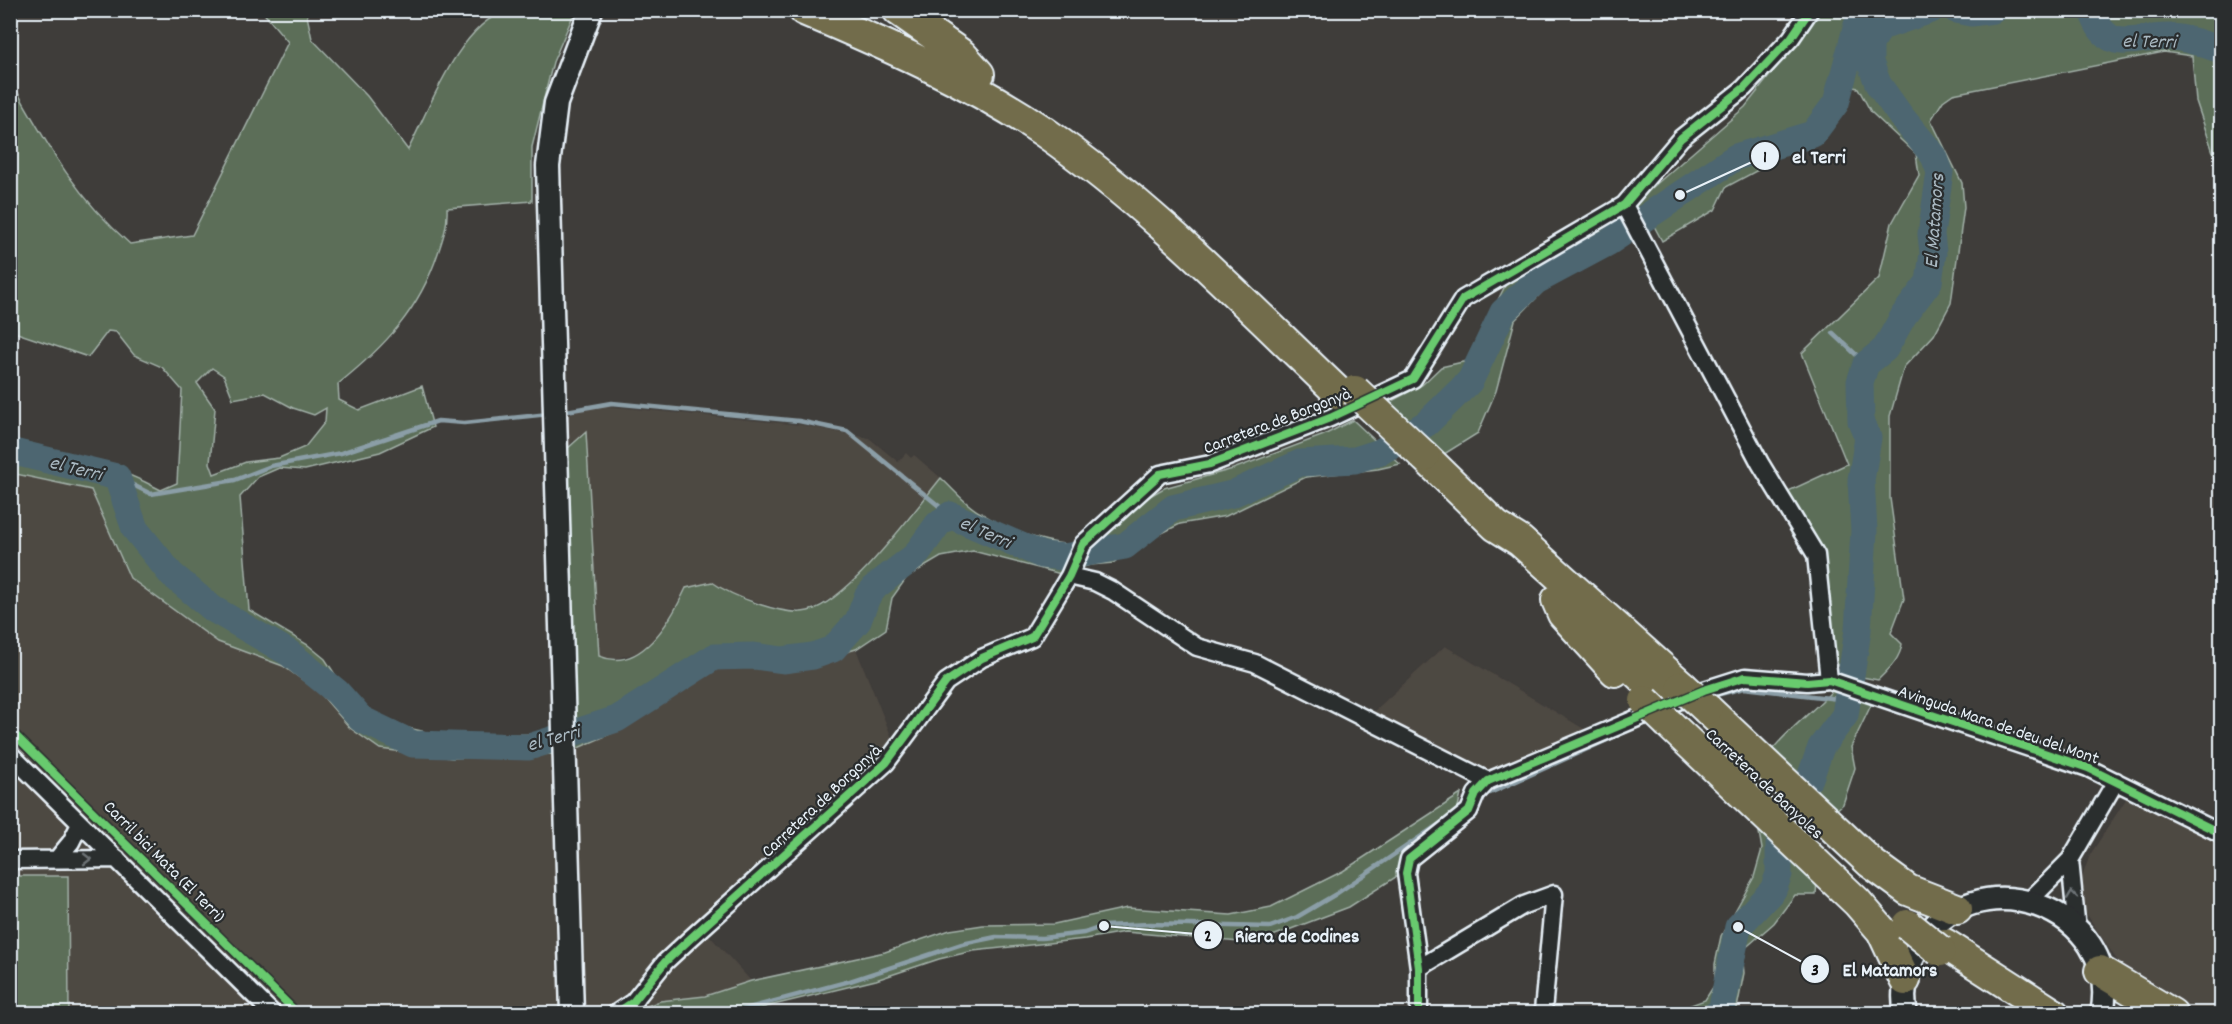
<svg xmlns="http://www.w3.org/2000/svg" width="2232" height="1024" font-family="Dekko,sans-serif">
<style>
.built{fill:#4e4842}
.green{fill:#5b6e58;stroke:#a2b0a8;stroke-width:1.5;fill-rule:evenodd}
.lines{fill:none;stroke-linecap:round;stroke-linejoin:round}
.stream{stroke:#8b9ea7;stroke-width:4.5}
.river{stroke:#4d6671;stroke-width:27}
.street-casing{stroke:#e8f1f8;stroke-width:21}
.secondary-casing{stroke:#e8f1f8;stroke-width:27}
.highway-casing{stroke:#e8f1f8;stroke-width:34}
.street{stroke:#2a2d2e;stroke-width:16}
.secondary{stroke:#2a2d2e;stroke-width:22}
.highway{stroke:#726c4b;stroke-width:30}
.highway-bridge-casing{stroke:#e8f1f8;stroke-width:34;stroke-linecap:butt}
.highway-bridge{stroke:#726c4b;stroke-width:30}
.cycleway-casing{stroke:#2a2d2e;stroke-width:11}
.cycleway{stroke:#67ca6e;stroke-width:8}
.oneway{stroke:#6c7275}
.labels{text-anchor:middle;stroke-width:4.5;stroke-linejoin:round;paint-order:stroke}
.street-label{font-size:18px;fill:#e8f1f8;stroke:#2a2d2e}
.water-label{font-size:20px;font-style:italic;fill:#aab9c2;stroke:#2a2d2e}
.leader{fill:none;stroke:#e8f1f8;stroke-width:2}
.callout-dot{fill:#e8f1f8;stroke:#2a2d2e;stroke-width:2}
.mark-label{font-size:18px;text-anchor:middle;font-weight:bold;fill:#111}
.callout-label{font-size:20px;text-anchor:middle;font-weight:bold;fill:#e8f1f8;stroke:#2a2d2e;stroke-width:4.5;stroke-linejoin:round;paint-order:stroke}
</style>
<rect width="100%" height="100%" fill="#3f3d3a"/>
<filter id="ink" filterUnits="userSpaceOnUse"><feTurbulence type="fractalNoise" baseFrequency=".0167" numOctaves="2"/><feDisplacementMap in="SourceGraphic" scale="12" xChannelSelector="R" yChannelSelector="G"/><feConvolveMatrix kernelMatrix="1 2 1 2 8 2 1 2 1" color-interpolation-filters="sRGB"/></filter>
<g filter="url(#ink)">
<!-- built -->
<path class="built" d="M596 405 802 425 869 438 898 462 906 453 911 458 914 455 941 478 880 552 839 594 808 611 780 609 726 592 712 582 686 588 662 632 640 652 618 658H604L599 656 574 440 567 449 561 451 560 417Z
M11 473 91 490 130 578 218 642 283 666 319 692 350 728 560 754 626 727 677 683 717 665 726 662 782 672 856 649 898 753 707 933 751 981 705 996 660 1001 627 1014H11Z
M1445 646 1589 732 1501 769H1471L1369 716Z
M2132 790 2221 834V1013H2198L2122 968 2080 904 2082 877 2090 855Z"/>
<!-- green -->
<path class="green" d="M262 11H310L307 16 312 39 367 96 408 150C429 109 460 24 506 11 524 6 556 11 575 11L553 62 532 147V201L447 208C448 225 443 238 438 253 419 311 384 347 338 384L339 400 359 410 422 386 433 427 380 452 305 470 279 468 258 477 240 497 249 610 308 645 325 659 346 691 373 712 408 728 440 735 555 734V754L452 758 380 749 350 728 319 692 283 666 218 642 130 578 91 490 11 473V446C69 456 107 461 161 490L177 483 182 390 162 367 134 355 116 332 108 331 88 357 11 331 10 79C47 144 73 194 130 244L192 235 288 42ZM212 368 224 376 233 399 265 393 293 408 314 415 326 408 325 422 305 447 279 458 246 462 214 474 210 463 215 409 197 383Z
M1821 11H2221V169L2214 155 2196 101 2192 56 2164 52 1953 94 1943 101 1931 120 1962 183 1964 207 1951 303 1934 335 1904 367 1890 416V498L1904 599 1891 633 1902 644C1900 659 1889 669 1878 680L1851 675 1834 661 1827 571 1820 551 1784 493 1847 464 1802 353 1879 278 1892 223 1919 175 1916 154 1871 112 1858 88 1848 86 1811 136 1784 149 1762 168 1726 187 1715 210 1662 241 1653 224 1561 273 1515 320 1496 391 1478 433 1441 456 1386 404 1422 385 1441 367 1467 361 1507 282 1622 214 1745 107Z
M1353 420 1400 464 1378 469 1306 477 1226 516 1180 524 1138 545 1113 563 1090 565 1061 574 973 551 941 557 907 577 892 598 886 629 856 649 782 672 726 662 717 665 677 683 626 727 576 749 561 451 567 449 586 432 599 656C642 674 672 618 686 588L712 582C731 596 785 617 808 611 849 601 914 511 941 478 953 489 965 504 979 512 1012 533 1049 545 1088 546L1136 504 1164 488 1233 469 1324 435Z
M1832 691 1873 701 1851 747 1855 768 1843 804 1836 810 1771 751C1789 729 1812 712 1832 691Z
M1461 794 1455 820 1399 875 1349 907 1270 937 1240 942 1125 932 1085 939 973 951 939 959 876 980 741 1013 627 1014 660 1001 705 996 751 981 885 952 950 930 983 925 1054 924 1127 908 1231 915 1271 907 1343 871Z
M1757 821 1817 878 1816 895H1795L1774 923 1742 951 1744 973 1736 1013 1550 1014 1680 1009 1705 1000 1715 984V964L1721 936 1754 877 1762 849Z
M10 876H68L69 1013H11Z"/>
<g class="lines">
<!-- stream -->
<path class="stream" d="M1703 170 1711 174
M1833 333 1866 364
M561 412 612 403 799 421 847 431 950 515
M117 477 151 494 235 480 271 466 341 453 438 421 464 423 549 414
M1716 695 1744 688 1847 700
M1490 793 1627 731
M726 1014 850 981 962 944 996 937 1042 938 1084 933 1104 926 1150 924 1270 927 1297 917 1336 894 1445 820"/>
<!-- river -->
<path class="river" d="M1956 10 1971 13 1993 10
M2092 10C2107 59 2137 35 2172 37 2189 38 2205 45 2222 50
M10 451 117 477 135 529 171 574 213 609 289 653 337 692 361 719 413 744 529 747 617 719 714 657 754 656 783 660 813 656 833 649 858 621 867 597 876 586 915 556 938 524 950 515 1042 555 1064 557 1125 546 1173 508 1232 494 1300 463 1355 460 1380 452 1427 423 1470 381 1503 312 1536 281 1609 242 1736 157 1813 134 1836 103 1857 25 1865 10
M1810 778 1821 747 1845 715 1858 630 1864 531 1861 480 1868 438 1861 421 1860 382 1866 364 1885 349 1904 315 1929 282 1933 253 1931 234 1940 172 1934 156 1900 115 1878 84 1870 62V44L1881 27 1931 10
M1716 1014 1721 1012 1738 927 1773 890 1779 874V845"/>
<!-- street casing -->
<g class="street-casing">
<path id="street" d="M1624 205 1760 463 1816 555 1829 680
M1069 576 1095 582 1113 591 1197 647 1255 663 1488 781
M10 754 273 1014
M57 859 71 842 80 824
M10 860 117 859
M2070 860 2077 930
M2029 901 2070 860 2116 781
M1419 968 1524 905 1554 894 1543 1011 1540 1014
M615 1014 633 1002 665 962 692 937 886 763 946 682 982 658 1032 637 1069 576 1083 544 1160 474 1210 464 1330 418 1413 379 1463 299 1624 205 1681 138 1744 88 1791 38 1810 10
M1419 1014V968L1406 873 1409 859 1469 811 1476 794 1488 781 1704 690 1745 677 1807 682 1829 680 2088 768 2222 834"/>
</g>
<!-- secondary casing -->
<g class="secondary-casing">
<path id="secondary" d="M572 1014 548 166 556 103 591 10
M1906 1014C1901 991 1907 967 1918 947 1972 854 2124 907 2102 1014"/>
</g>
<!-- highway casing -->
<g class="highway-casing">
<path id="highway" d="M804 10C887 45 969 81 1043 131 1153 207 1246 305 1342 396
M898 10 962 55 979 74
M1424 456 1496 526 1520 541 1682 686
M1557 600 1563 614 1615 671
M1608 646 1661 695
M1707 709 1871 863 1908 890 1957 909
M1669 724 1857 902 1882 931 1905 980
M1945 944 2054 1014
M2100 971 2172 1014"/>
</g>
<!-- street -->
<use href="#street" class="street"/>
<!-- secondary -->
<use href="#secondary" class="secondary"/>
<!-- highway -->
<use href="#highway" class="highway"/>
<!-- highway-bridge casing -->
<g class="highway-bridge-casing">
<path id="highway-bridge" d="M1355 391 1424 456
M1682 686 1707 709
M1645 701 1669 724
M1908 925 1940 951"/>
</g>
<!-- highway-bridge -->
<use href="#highway-bridge" class="highway-bridge"/>
<!-- cycleway casing -->
<g class="cycleway-casing">
<path id="cycleway" d="M10 730 298 1014
M615 1014 633 1002 665 962 692 937 886 763 946 682 982 658 1032 637 1069 576 1083 544 1160 474 1210 464 1330 418 1413 379 1463 299 1624 205 1681 138 1744 88 1791 38 1810 10
M1419 1014V968L1406 873 1409 859 1469 811 1476 794 1488 781 1704 690 1745 677 1807 682 1829 680 2088 768 2222 834"/>
</g>
<!-- cycleway -->
<use href="#cycleway" class="cycleway"/>
</g>
<!-- one-way arrows -->
<defs><path id="oneway-chevron" d="M-2-3.5L2.5 0L-2 3.5" fill="none" stroke-width="1.6" stroke-linecap="round" stroke-linejoin="round" transform="scale(1.5)"/></defs>
<g class="oneway">
<use href="#oneway-chevron" transform="translate(87 859)"/>
<use href="#oneway-chevron" transform="translate(2072 895) rotate(-97)"/>
</g>
</g>
<g class="labels">
<!-- street labels -->
<g class="street-label">
<text transform="translate(1277 420) rotate(-21)" y="6">Carretera de Borgonyà</text>
<text transform="translate(1999 724) rotate(19)" y="6">Avinguda Mara de deu del Mont</text>
<text transform="translate(1765 783) rotate(43)" y="6">Carretera de Banyoles</text>
<text transform="translate(821 800) rotate(-43)" y="6">Carretera de Borgonyà</text>
<text transform="translate(165 861) rotate(45)" y="6">Carril bici Mata (El Terri)</text>
</g>
<!-- water labels -->
<g class="water-label">
<text transform="translate(2149 40) rotate(1)" y="7">el Terri</text>
<text transform="translate(1933 221) rotate(-86)" y="7">El Matamors</text>
<text transform="translate(76 467) rotate(14)" y="7">el Terri</text>
<text transform="translate(986 531) rotate(24)" y="7">el Terri</text>
<text transform="translate(553 737) rotate(-15)" y="7">el Terri</text>
</g>
</g>
<!-- callouts -->
<path class="leader" d="M1680 195L1765 156M1104 926L1208 935M1738 927L1815 969"/>
<g class="callout-dot">
<circle cx="1680" cy="195" r="6"/>
<circle cx="1104" cy="926" r="6"/>
<circle cx="1738" cy="927" r="6"/>
<circle cx="1765" cy="156" r="15"/>
<circle cx="1208" cy="935" r="15"/>
<circle cx="1815" cy="969" r="15"/>
</g>
<g class="mark-label">
<text x="1765" y="162">1</text>
<text x="1208" y="941">2</text>
<text x="1815" y="975">3</text>
</g>
<g class="callout-label">
<text x="1819" y="163">el Terri</text>
<text x="1297" y="942">Riera de Codines</text>
<text x="1890" y="976">El Matamors</text>
</g>
<!-- margin -->
<rect width="2232" height="1024" fill="none" stroke="#2a2d2e" stroke-width="36"/>
<rect x="18" y="18" width="2196" height="988" fill="none" stroke="#e8f1f8" stroke-width="2" filter="url(#ink)"/>
</svg>
